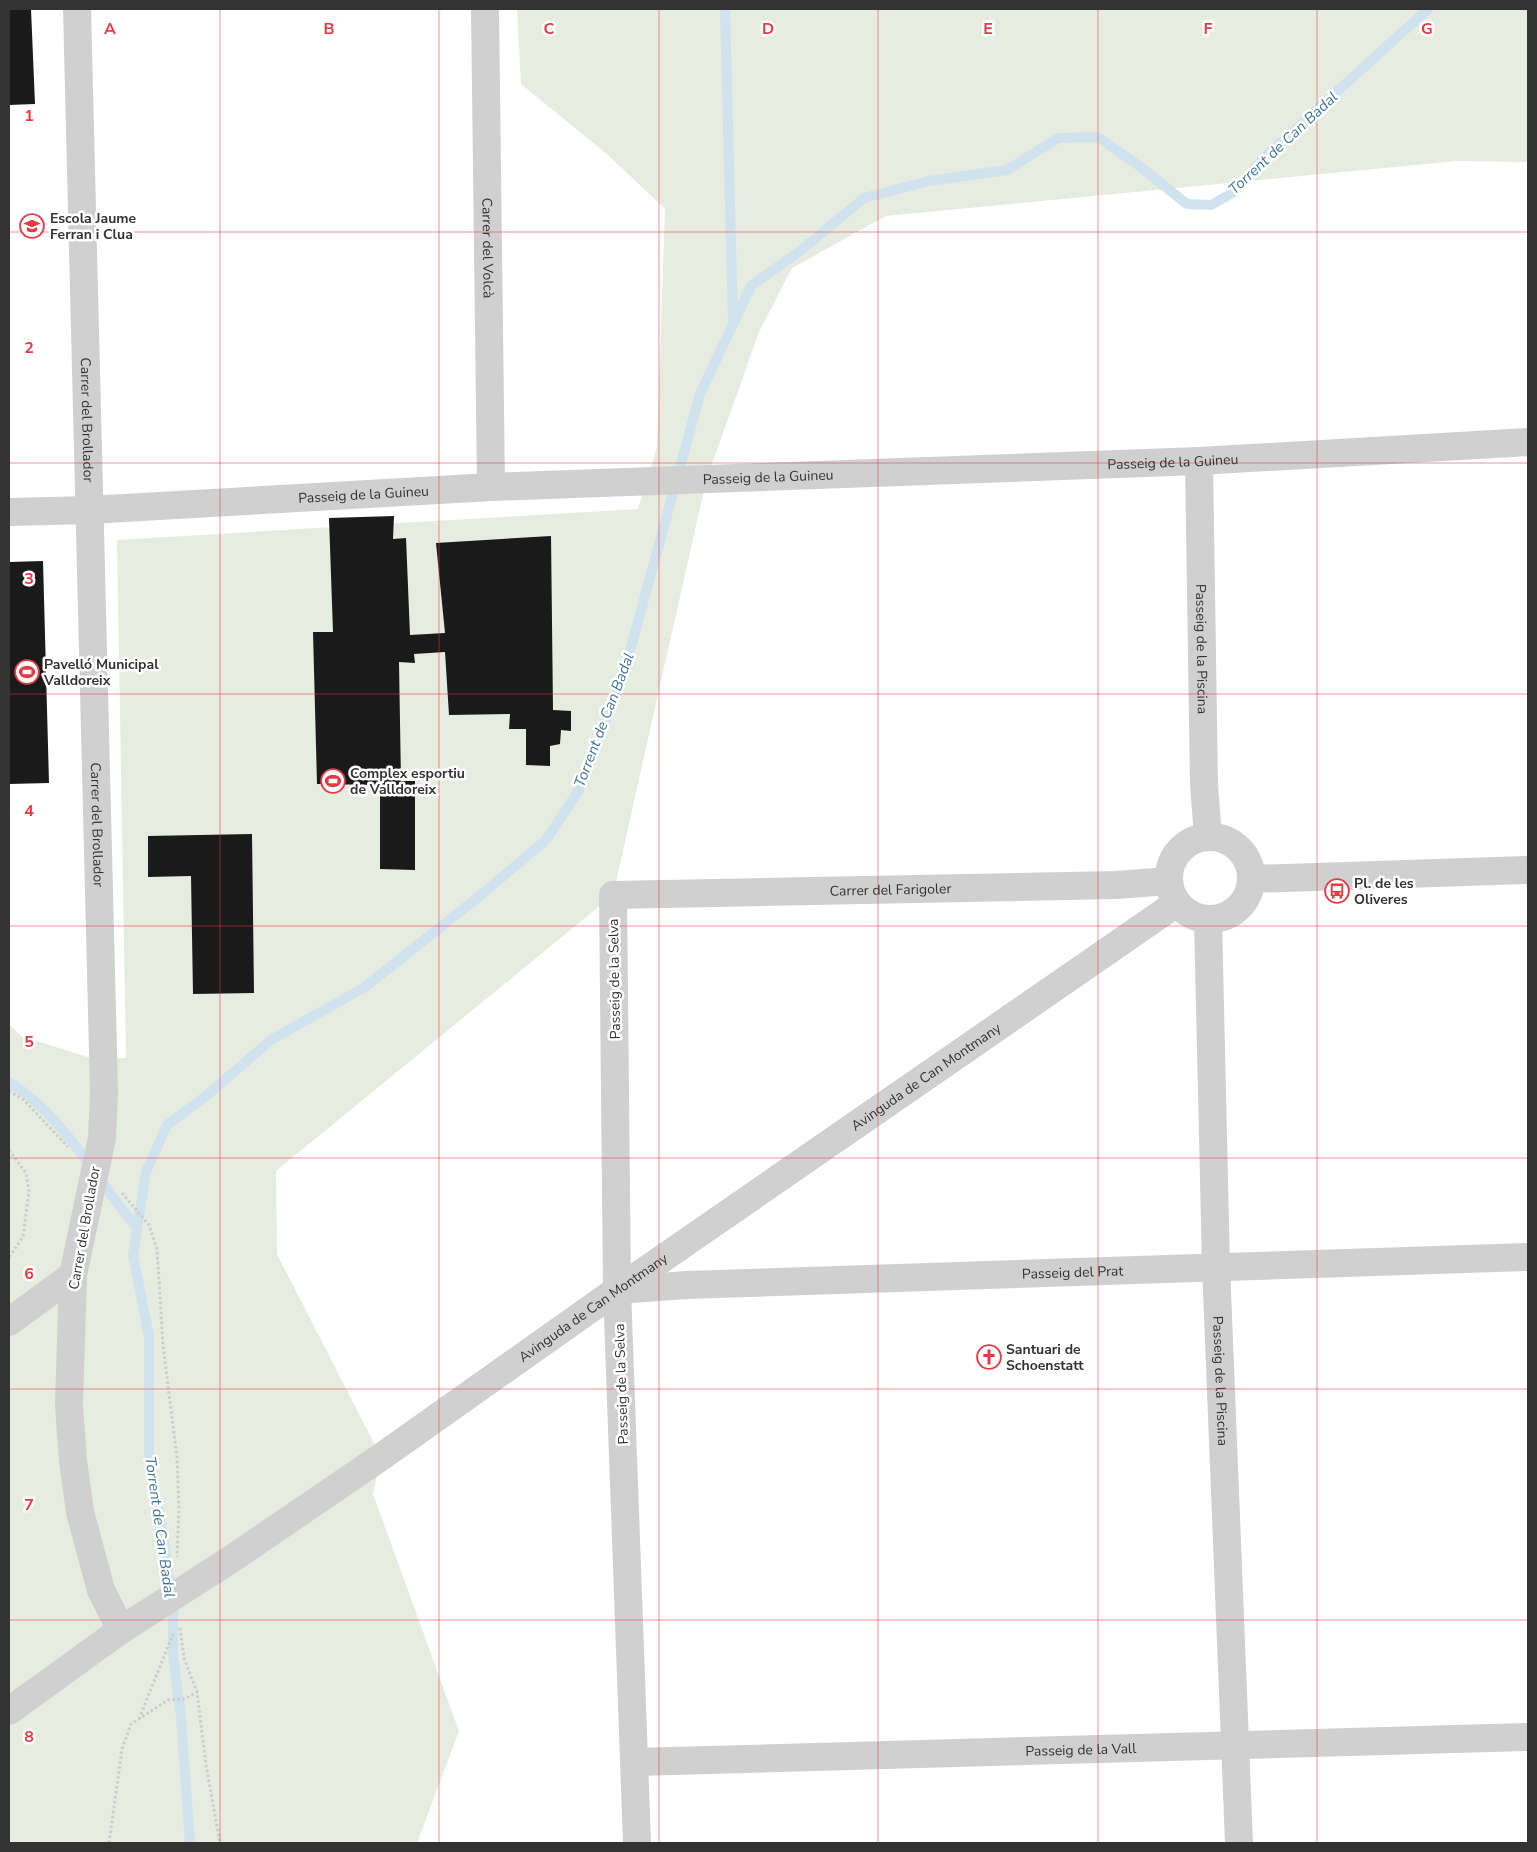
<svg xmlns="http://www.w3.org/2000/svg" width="1537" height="1852" font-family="'Nunito Sans',sans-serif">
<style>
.green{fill:#e6ecdf}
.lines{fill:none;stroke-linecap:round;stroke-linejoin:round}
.stream{stroke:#cfe2ee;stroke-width:10}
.building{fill:#1a1a1a}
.path{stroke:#cdcdcd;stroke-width:3;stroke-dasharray:2.5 2.5;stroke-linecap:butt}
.minor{stroke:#d0d0d0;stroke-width:28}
.tertiary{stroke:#d0d0d0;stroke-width:28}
.grid{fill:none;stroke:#e63946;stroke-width:1;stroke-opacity:0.55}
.labels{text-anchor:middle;stroke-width:5;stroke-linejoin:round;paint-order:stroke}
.poi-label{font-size:14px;font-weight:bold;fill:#333;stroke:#fff;text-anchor:start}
.street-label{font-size:14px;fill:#333;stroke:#fff}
.water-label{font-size:15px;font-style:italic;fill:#3f7597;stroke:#fff}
.grid-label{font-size:16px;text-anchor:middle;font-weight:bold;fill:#e63946;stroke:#fff;stroke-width:5;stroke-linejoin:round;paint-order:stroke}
</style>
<rect width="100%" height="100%" fill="#fff"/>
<!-- green -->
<path class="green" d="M517 9H1528V162L1457 161 886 216 792 268 759 332 706 481 613 895 276 1171 277 1254 381 1457 373 1494 459 1731 417 1843H9V1024L21 1036 94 1059 126 1058 117 540 638 509 657 447 665 209 608 155 521 84Z"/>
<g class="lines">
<!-- stream -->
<path class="stream" d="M725 9 733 323
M9 1082C64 1116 95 1178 136 1227
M190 1843 181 1717 173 1655V1609L162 1529 149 1460V1336L133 1255 146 1172 167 1125 206 1096 271 1040 365 987 482 894 546 840 579 790 624 673 700 394 751 286 800 251 864 198 929 181 1007 170 1058 138 1098 137 1142 168 1187 204 1211 205 1234 192 1266 156 1428 9"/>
</g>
<!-- building -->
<path class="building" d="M9 9H31L35 104 9 105Z
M394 516 393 539 406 538 410 635 445 633 436 543 551 536 553 710 571 711V731L561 730 560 744 550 746V766L526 765V729H509L510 714 449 715 445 652 414 654 415 663 399 662 401 781H415V870L380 869V785L317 784 313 632H333L329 518Z
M43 561 49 783 9 784V562Z
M252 834 254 993 193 994 191 876 148 877V836Z"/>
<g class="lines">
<!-- path -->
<path class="path" d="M9 1091 24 1100 68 1147
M9 1150 26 1173 29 1191 23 1237 9 1257
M122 1193 149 1225 157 1249 163 1345 177 1458 179 1507 177 1557
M180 1628 184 1658 197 1692 206 1765 220 1843
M139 1719 173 1634
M109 1843 122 1749 131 1724 168 1700 185 1699 197 1692"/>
<!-- minor -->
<g class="minor">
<path id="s1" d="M77 9 104 1092 102 1138 73 1275 69 1405 73 1461 80 1512 101 1590 121 1630"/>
<path id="s2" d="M485 9 491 487"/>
<path id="s3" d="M1199 461 1204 785 1208 836"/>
<path id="s4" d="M9 512 89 510 491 487 1199 461 1528 442"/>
<circle cx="1210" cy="878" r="41"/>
<path d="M1252 879 1528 870"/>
<path id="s5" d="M1208 919 1216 1266 1239 1843"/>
<path id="s6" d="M617 1290 687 1285 1528 1257"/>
<path d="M9 1322 73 1275"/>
<path id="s7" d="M635 1762 1528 1737"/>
<path id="s8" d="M637 1843 617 1290 613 895 1116 885 1169 881"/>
</g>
<!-- tertiary -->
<path class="tertiary" id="s9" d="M9 1711 121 1630 230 1560 381 1457 617 1290 1177 903"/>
</g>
<!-- grid -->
<path class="grid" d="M220 9V1843M439 9V1843M659 9V1843M878 9V1843M1098 9V1843M1317 9V1843M9 232H1528M9 463H1528M9 694H1528M9 926H1528M9 1158H1528M9 1389H1528M9 1620H1528"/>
<!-- icons -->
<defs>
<g id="school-ring" transform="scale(1.25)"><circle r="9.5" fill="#fff" stroke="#e63946" stroke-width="1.5"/><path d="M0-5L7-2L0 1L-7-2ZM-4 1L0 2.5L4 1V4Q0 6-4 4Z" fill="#e63946"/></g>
<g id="stadium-ring" transform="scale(1.25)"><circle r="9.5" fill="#fff" stroke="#e63946" stroke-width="1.5"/><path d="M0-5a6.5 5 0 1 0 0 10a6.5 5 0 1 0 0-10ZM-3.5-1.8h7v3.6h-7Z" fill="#e63946"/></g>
<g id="bus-ring" transform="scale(1.25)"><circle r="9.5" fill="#fff" stroke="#e63946" stroke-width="1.5"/><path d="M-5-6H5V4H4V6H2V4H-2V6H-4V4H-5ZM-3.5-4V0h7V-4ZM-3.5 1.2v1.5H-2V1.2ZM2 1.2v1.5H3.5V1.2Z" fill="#e63946"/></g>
<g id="church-ring" transform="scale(1.25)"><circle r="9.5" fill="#fff" stroke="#e63946" stroke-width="1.5"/><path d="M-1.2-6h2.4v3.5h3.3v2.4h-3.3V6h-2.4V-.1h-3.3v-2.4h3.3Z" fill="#e63946"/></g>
</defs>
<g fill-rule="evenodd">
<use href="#school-ring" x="32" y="226"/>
<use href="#stadium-ring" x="27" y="672"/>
<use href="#stadium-ring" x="333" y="781"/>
<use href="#bus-ring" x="1337" y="891"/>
<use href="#church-ring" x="989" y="1357"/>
</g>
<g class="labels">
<!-- poi labels -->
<g class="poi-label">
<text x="50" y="223">Escola Jaume<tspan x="50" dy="16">Ferran i Clua</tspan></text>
<text x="44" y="669">Pavelló Municipal<tspan x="44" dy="16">Valldoreix</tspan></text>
<text x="350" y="778">Complex esportiu<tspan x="350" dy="16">de Valldoreix</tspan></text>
<text x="1354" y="888">Pl. de les<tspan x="1354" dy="16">Oliveres</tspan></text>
<text x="1006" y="1354">Santuari de<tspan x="1006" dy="16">Schoenstatt</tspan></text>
</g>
<!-- street labels -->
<g class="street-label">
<text dy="5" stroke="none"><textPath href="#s2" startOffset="239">Carrer del Volcà</textPath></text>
<text dy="5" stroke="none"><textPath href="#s1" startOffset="411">Carrer del Brollador</textPath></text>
<text dy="5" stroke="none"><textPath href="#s4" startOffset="1165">Passeig de la Guineu</textPath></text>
<text dy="5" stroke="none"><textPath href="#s4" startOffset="760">Passeig de la Guineu</textPath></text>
<text dy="5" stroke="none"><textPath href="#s4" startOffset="355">Passeig de la Guineu</textPath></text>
<text dy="5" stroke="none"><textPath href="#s3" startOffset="188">Passeig de la Piscina</textPath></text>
<text dy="5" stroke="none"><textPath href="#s1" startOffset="816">Carrer del Brollador</textPath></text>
<text dy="5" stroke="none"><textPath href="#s8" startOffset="1226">Carrer del Farigoler</textPath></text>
<text transform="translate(614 979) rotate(-91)" y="5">Passeig de la Selva</text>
<text dy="5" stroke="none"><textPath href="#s9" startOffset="1115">Avinguda de Can Montmany</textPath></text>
<text transform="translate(84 1228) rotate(-80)" y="5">Carrer del Brollador</text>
<text dy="5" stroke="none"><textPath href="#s6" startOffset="456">Passeig del Prat</textPath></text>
<text dy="5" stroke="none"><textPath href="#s9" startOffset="710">Avinguda de Can Montmany</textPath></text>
<text dy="5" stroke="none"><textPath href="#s5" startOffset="462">Passeig de la Piscina</textPath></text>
<text transform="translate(621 1384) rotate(-92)" y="5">Passeig de la Selva</text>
<text dy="5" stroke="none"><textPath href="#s7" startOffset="446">Passeig de la Vall</textPath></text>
</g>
<!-- water labels -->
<g class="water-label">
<text transform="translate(1283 143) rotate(-43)" y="5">Torrent de Can Badal</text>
<text transform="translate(604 720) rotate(-69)" y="5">Torrent de Can Badal</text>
<text transform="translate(160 1527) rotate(82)" y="5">Torrent de Can Badal</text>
</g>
</g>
<g class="grid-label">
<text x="110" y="34">A</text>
<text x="329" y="34">B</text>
<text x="549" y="34">C</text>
<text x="768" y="34">D</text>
<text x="988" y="34">E</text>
<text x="1208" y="34">F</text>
<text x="1427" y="34">G</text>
<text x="29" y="121">1</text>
<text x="29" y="353">2</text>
<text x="29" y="584">3</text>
<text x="29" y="816">4</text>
<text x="29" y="1047">5</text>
<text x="29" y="1279">6</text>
<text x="29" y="1510">7</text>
<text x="29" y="1742">8</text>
</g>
<!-- border -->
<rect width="1537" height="1852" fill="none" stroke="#333333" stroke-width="20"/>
</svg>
